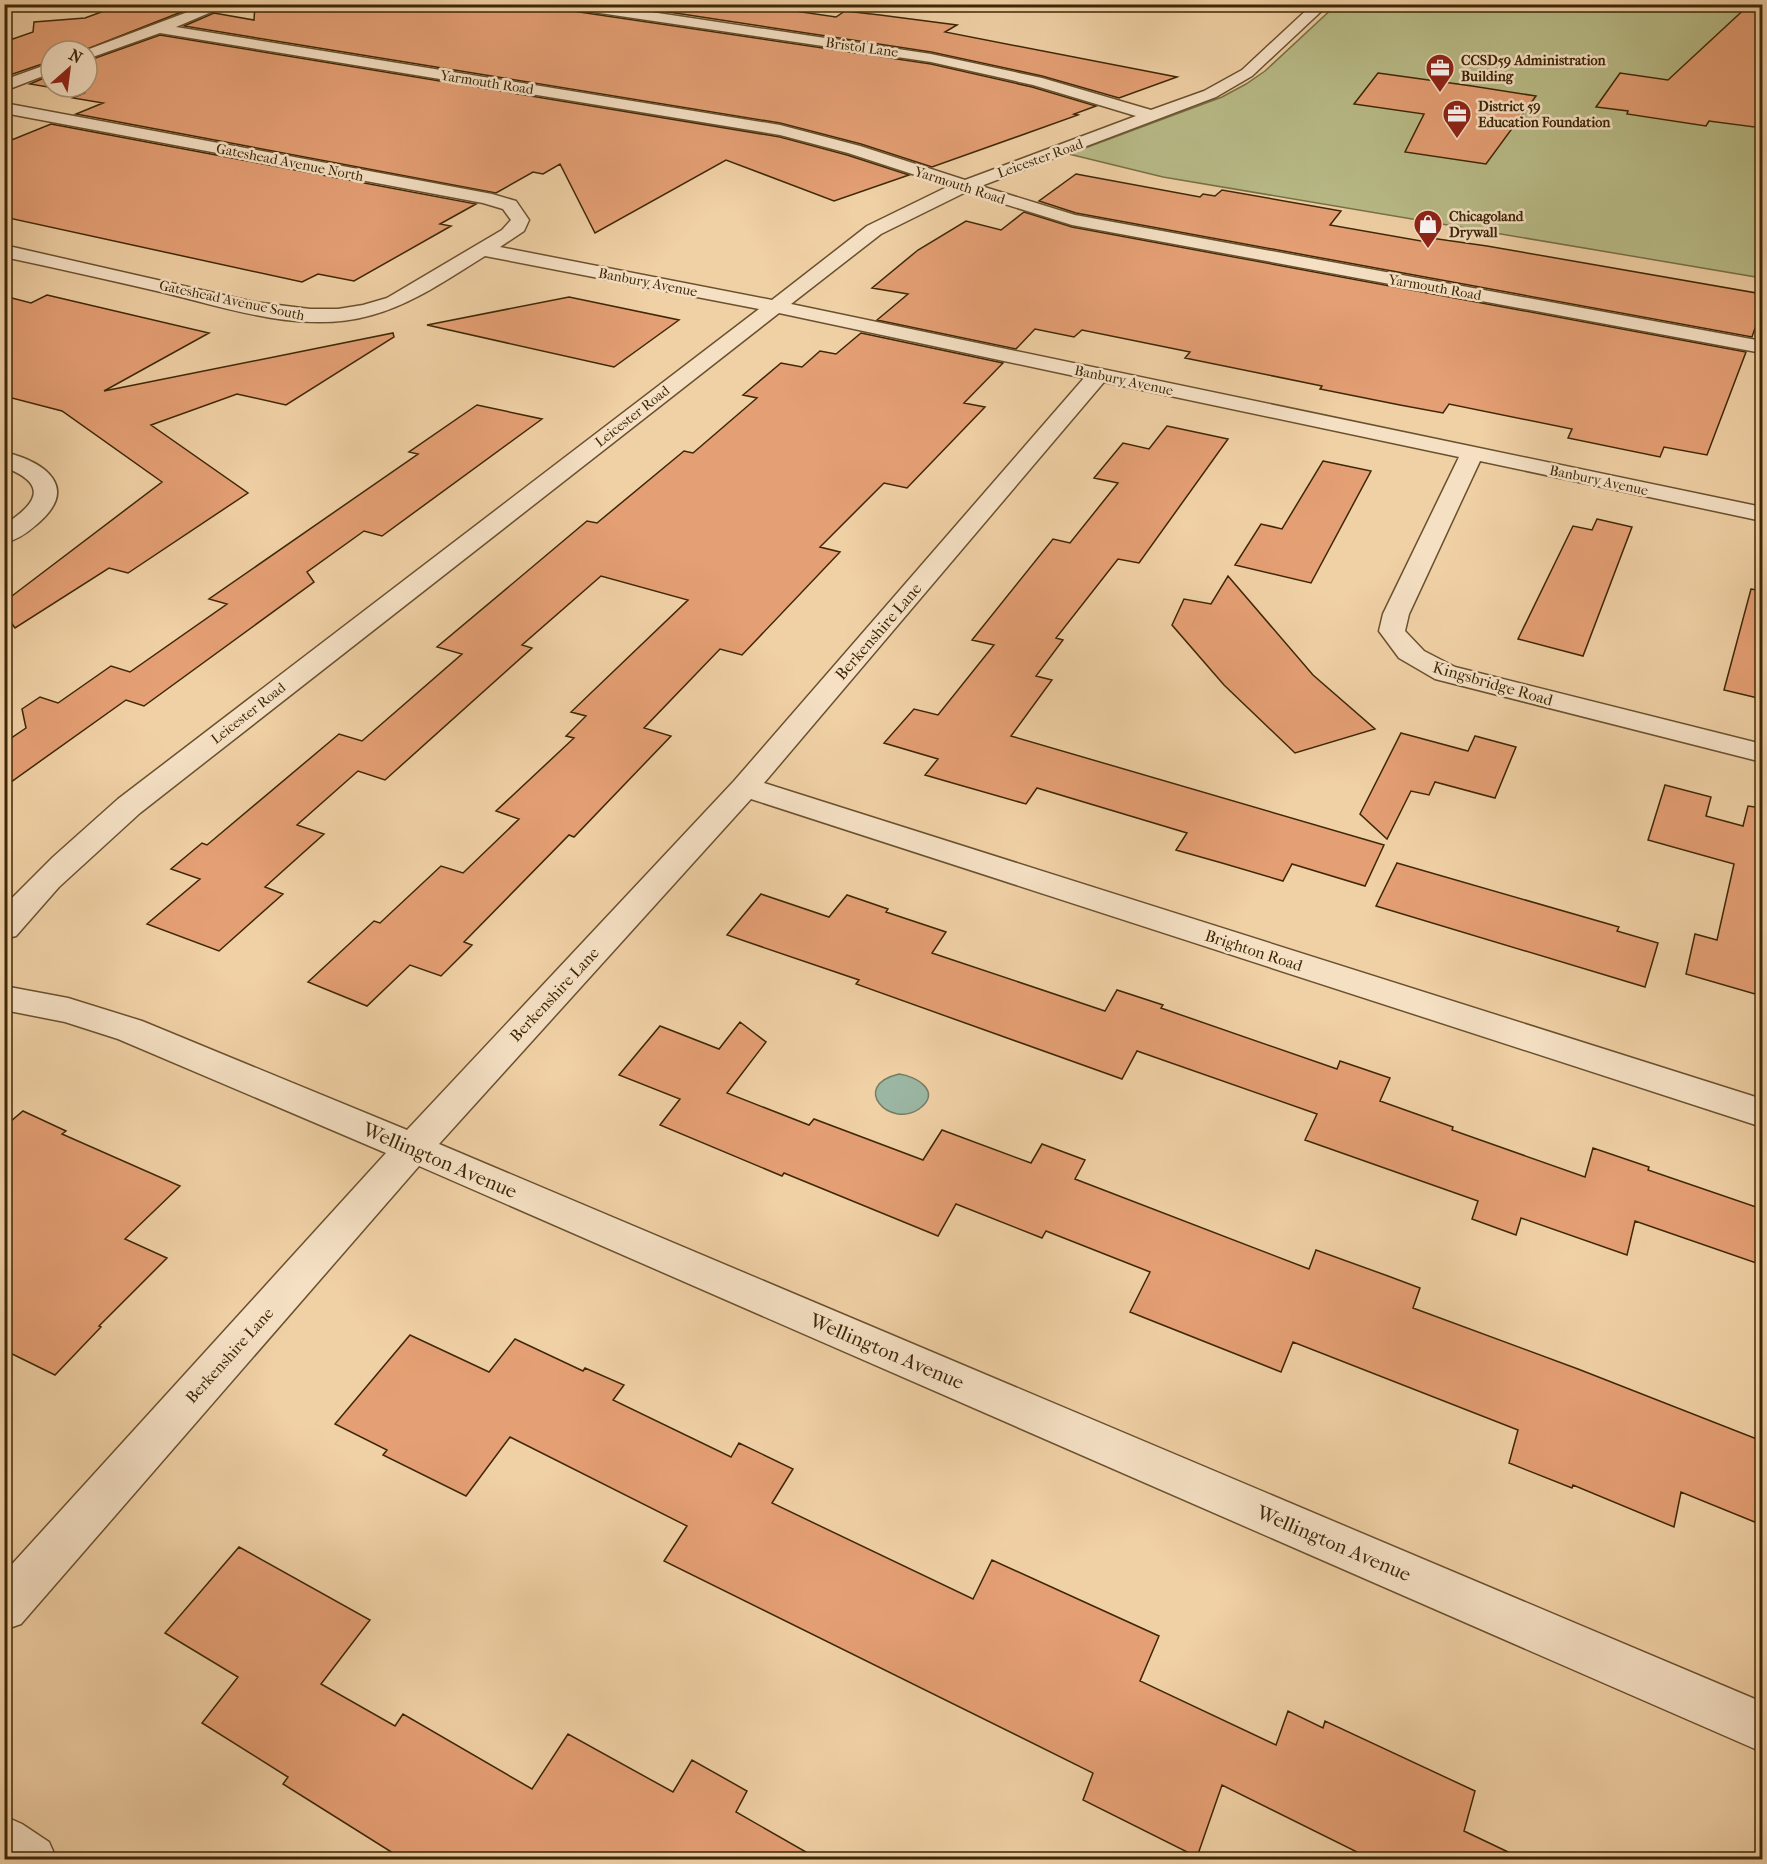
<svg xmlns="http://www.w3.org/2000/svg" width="1767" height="1864" font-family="'IM FELL French Canon',serif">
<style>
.green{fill:#b8bb87;stroke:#7a7146;stroke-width:1.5}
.water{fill:#9bb7a4;stroke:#757d65;stroke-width:1.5}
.building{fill:#e59f74;stroke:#3d2706;stroke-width:1.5}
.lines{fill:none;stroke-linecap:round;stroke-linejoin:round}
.minor-casing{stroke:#6a512e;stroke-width:3}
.minor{fill:#f5e0c4;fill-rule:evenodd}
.labels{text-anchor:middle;stroke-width:5;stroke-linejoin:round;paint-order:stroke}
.far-street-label{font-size:14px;fill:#3d2706;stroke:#f5e0c4}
.far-poi-label{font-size:14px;font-weight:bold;fill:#3d2706;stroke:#f5e0c4;text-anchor:start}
.street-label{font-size:16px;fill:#3d2706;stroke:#f5e0c4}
.near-street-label{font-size:20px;fill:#3d2706;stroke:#f5e0c4}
</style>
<rect width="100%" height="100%" fill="#f0d0a5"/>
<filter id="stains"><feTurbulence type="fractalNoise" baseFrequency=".00333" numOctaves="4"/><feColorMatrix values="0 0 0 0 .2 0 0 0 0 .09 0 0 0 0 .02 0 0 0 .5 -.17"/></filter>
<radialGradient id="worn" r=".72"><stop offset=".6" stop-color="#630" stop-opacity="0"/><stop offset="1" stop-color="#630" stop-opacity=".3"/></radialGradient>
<!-- green -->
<path class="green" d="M1336 5H1762V278L1163 177 1069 154 1222 97 1246 84 1265 71Z"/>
<!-- water -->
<path class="water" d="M899 1074C916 1076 943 1092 919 1109 890 1129 849 1086 899 1074Z"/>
<!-- building -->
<path class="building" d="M123 4H160L189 9 82 51H51V61L4 77V42L33 32 34 22 85 18Z
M255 4H557L566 10 931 64 1032 87 1096 106 1074 114 1078 115 932 167 861 144 780 123 184 26 214 13 254 20Z
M616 4H747L836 17 845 11 880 15 957 25 945 32 1177 77 1119 98 1042 76 931 52Z
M1750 4H1762V128L1709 121 1706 126 1627 114 1628 111 1596 107 1620 73 1668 80Z
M160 35 780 137 847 155 909 175 834 201 726 160 595 233 560 164 543 174 533 172 496 193 76 114 103 103 73 98 84 93 30 84 51 75V87H87V61Z
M1378 73 1472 86 1536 96 1486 164 1405 152 1424 114 1354 104Z
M51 124 476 204 440 224 451 226 354 281 318 274 302 282 4 217V143Z
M1076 174 1200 197 1203 194 1215 196 1222 190 1341 211 1330 225 1421 241 1424 237 1487 246 1762 294V308L1752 337 1076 213 1039 201Z
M1024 212 1072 227 1746 352 1707 455 1664 447 1660 457 1568 438 1572 429 1449 404 1443 413 1400 405 1320 389 1322 386 1185 358 1190 352 1082 330 1074 337 1035 329 1016 349 877 320 908 294 872 288 918 250 966 221 1001 230Z
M47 295 209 333 104 391 393 333 394 337 286 405 237 394 151 425 248 493 128 573 109 568 15 628 4 613V602L162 482 62 411 4 396V296L31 303Z
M569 297 679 320 614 367 427 325Z
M861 333 1003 363 964 403 985 407 907 488 884 483 820 547 840 552 742 655 720 649 644 728 671 736 574 837 569 835 464 942 472 945 441 976 410 965 367 1006 308 982 374 921 380 923 441 866 463 873 519 819 496 811 574 738 566 736 586 716 571 712 688 600 601 576 522 645 532 648 385 780 358 771 297 825 324 834 265 887 283 894 219 951 147 924 200 879 171 869 202 843 207 845 339 734 362 741 462 654 437 647 587 521 597 523 684 451 693 453 757 398 743 395 781 363 802 367 820 351 836 354Z
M477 405 542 419 382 536 364 531 307 572 314 582 144 706 126 700 4 787V743L26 728 22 709 40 697 58 703 111 666 130 672 227 604 209 599 418 454 409 452Z
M1167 426 1228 439 1139 563 1118 559 1056 638 1063 640 1036 676 1052 680 1011 736 1384 845 1365 886 1292 864 1283 881 1222 863 1176 850 1187 833 1037 788 1026 804 963 786 925 775 938 759 884 743 914 709 938 715 994 645 972 640 1053 539 1070 543 1118 483 1094 478 1123 443 1149 449Z
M1323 461 1371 471 1311 583 1235 565 1261 524 1282 529Z
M1597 519 1632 527 1583 656 1518 639 1573 526 1592 530Z
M1228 576 1313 675 1375 729 1295 753 1224 685 1172 625 1184 599 1211 604Z
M1751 589 1762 591V699L1724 690Z
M1401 733 1468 751 1475 736 1516 747 1495 798 1435 782 1429 795 1411 791 1387 839 1360 814Z
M1665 785 1711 797 1706 816 1743 826 1748 806 1762 808V996L1686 974 1695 934 1717 940 1734 864 1648 840Z
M1397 863 1619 927 1617 931 1658 943 1645 987 1376 906Z
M761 894 829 917 847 895 888 909 886 912 946 932 932 953 1105 1011 1117 990 1163 1005 1161 1008 1337 1069 1340 1061 1390 1078 1380 1101 1453 1127 1452 1130 1585 1177 1593 1148 1649 1167 1648 1170 1762 1209V1265L1635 1221 1627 1255 1521 1218 1516 1235 1472 1219 1478 1201 1305 1140 1317 1114 1137 1051 1122 1079 856 984 859 980 727 935Z
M740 1022 766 1042 727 1093 809 1125 814 1119 923 1160 942 1130 1031 1163 1042 1144 1085 1160 1075 1179 1309 1269 1316 1250 1388 1276 1420 1288 1413 1308 1578 1369 1762 1441V1525L1681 1492 1674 1527 1573 1485 1572 1488 1509 1463 1518 1430 1293 1342 1281 1372 1130 1312 1150 1272 1046 1231 1042 1238 956 1204 938 1236 784 1173 782 1176 660 1125 680 1099 619 1075 660 1026 719 1049Z
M23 1111 66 1131 62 1134 180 1186 125 1239 167 1258 99 1326 101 1327 55 1375 4 1350V1127Z
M410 1335 489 1372 515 1339 583 1371 585 1368 624 1385 613 1400 731 1457 739 1443 793 1469 772 1503 973 1599 992 1560 1159 1636 1140 1681 1276 1745 1288 1711 1323 1728 1325 1721 1475 1791 1464 1831 1525 1860H1373L1222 1785 1197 1857 1083 1800 1093 1773 664 1561 687 1526 510 1437 466 1496 383 1455 387 1450 335 1424Z
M239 1547 370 1620 321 1684 395 1726 403 1714 532 1789 568 1734 673 1792 692 1760 747 1791 736 1812 820 1860H404L283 1784 288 1777 202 1723 238 1677 165 1633Z"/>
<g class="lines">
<!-- minor casing -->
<g class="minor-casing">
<path id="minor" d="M209 4H230L176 27 780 125 860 146 965 180 1136 116 1033 85 931 62 566 8 559 4H598L931 54 1042 78 1151 110 1204 91 1242 70 1313 4H1329L1252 76 1216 97 981 186 1075 215 1762 341V353L1072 225 966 192 881 234 791 304 1762 507V521L1480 461 1409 614 1405 631 1424 651 1455 667 1762 744V762L1435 679 1399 658 1379 631 1383 614 1459 457 1104 382 764 783 1762 1099V1127L751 799 439 1144 1762 1702V1752L419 1166 21 1624 4 1630V1573L386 1153 118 1039 65 1022 4 1010V986L68 998 142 1021 407 1130 734 781 1084 378 779 313 140 813 59 887 16 936 4 939V906L53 857 118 799 759 309 485 256C449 278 413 304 372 315 303 335 228 308 161 292 109 280 57 268 4 257V245L254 302 310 309H338L363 305 387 298 502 230 511 220 503 209 483 203 4 113V103L492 194 516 201 529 220 524 231 500 247 772 300 867 226 949 186 848 153 780 135 160 33 87 59V51H84Z
M51 63V73L4 91V80Z
M4 452C46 462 81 488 36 525 27 533 17 540 4 543V525C38 503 49 484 4 467Z
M4 1816 22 1824 49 1842 57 1860H4Z"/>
</g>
<!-- minor -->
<use href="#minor" class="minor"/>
</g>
<!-- icons -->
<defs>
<g id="office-pin" transform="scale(1.5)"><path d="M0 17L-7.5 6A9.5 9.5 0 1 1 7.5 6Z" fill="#8f2418" stroke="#f5e0c4"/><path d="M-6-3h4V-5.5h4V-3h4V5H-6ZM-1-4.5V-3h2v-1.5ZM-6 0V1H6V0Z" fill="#fff"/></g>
<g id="shop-pin" transform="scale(1.5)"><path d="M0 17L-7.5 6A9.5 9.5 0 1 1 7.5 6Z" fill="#8f2418" stroke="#f5e0c4"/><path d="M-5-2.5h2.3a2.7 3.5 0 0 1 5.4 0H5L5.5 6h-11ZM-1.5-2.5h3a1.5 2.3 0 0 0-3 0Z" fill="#fff"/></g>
</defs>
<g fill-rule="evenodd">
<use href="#office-pin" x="1440" y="68"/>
<use href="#office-pin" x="1457" y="114"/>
<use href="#shop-pin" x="1428" y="224"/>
</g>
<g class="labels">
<!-- far-street labels -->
<g class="far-street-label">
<text transform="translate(862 47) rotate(8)" y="5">Bristol Lane</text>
<text transform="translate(487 82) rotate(9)" y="5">Yarmouth Road</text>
<text transform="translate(1040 158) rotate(-20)" y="5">Leicester Road</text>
<text transform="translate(290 162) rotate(11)" y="5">Gateshead Avenue North</text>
<text transform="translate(960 185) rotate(18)" y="5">Yarmouth Road</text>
<text transform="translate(648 282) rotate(11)" y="5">Banbury Avenue</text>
<text transform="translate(1435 287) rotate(10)" y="5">Yarmouth Road</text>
<text transform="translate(232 300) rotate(12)" y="5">Gateshead Avenue South</text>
<text transform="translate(1124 380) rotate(12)" y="5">Banbury Avenue</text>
<text transform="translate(632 416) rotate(-38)" y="5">Leicester Road</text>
<text transform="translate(1599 480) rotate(12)" y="5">Banbury Avenue</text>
<text transform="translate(248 713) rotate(-38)" y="5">Leicester Road</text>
</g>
<!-- far-poi labels -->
<g class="far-poi-label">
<text x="1461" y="65">CCSD59 Administration<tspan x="1461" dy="16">Building</tspan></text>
<text x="1478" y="111">District 59<tspan x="1478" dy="16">Education Foundation</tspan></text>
<text x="1449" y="221">Chicagoland<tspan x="1449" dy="16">Drywall</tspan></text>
</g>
<!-- street labels -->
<g class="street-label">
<text transform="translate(878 631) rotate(-49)" y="6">Berkenshire Lane</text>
<text transform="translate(1493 683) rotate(16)" y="6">Kingsbridge Road</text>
<text transform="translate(1254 950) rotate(18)" y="6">Brighton Road</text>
<text transform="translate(554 994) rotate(-47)" y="6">Berkenshire Lane</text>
<text transform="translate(229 1355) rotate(-48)" y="6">Berkenshire Lane</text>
</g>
<!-- near-street labels -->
<g class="near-street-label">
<text transform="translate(440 1160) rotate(23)" y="7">Wellington Avenue</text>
<text transform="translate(887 1351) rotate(23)" y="7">Wellington Avenue</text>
<text transform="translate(1334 1543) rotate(23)" y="7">Wellington Avenue</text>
</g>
</g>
<!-- margin -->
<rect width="1767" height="1864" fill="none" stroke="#f0d0a5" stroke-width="24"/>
<rect x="6" y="6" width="1755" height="1852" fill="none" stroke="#3d2706" stroke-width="3"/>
<rect x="12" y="12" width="1743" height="1840" fill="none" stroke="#3d2706" stroke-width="1.5"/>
<!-- north arrow -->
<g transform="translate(69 69) rotate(28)"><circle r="28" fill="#f5e0c4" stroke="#ab9678" stroke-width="1.5"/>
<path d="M0-4.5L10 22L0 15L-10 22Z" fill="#8f2418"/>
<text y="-9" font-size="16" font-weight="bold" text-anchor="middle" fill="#3d2706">N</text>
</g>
<rect width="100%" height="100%" filter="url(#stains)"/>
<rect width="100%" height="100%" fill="url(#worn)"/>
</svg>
